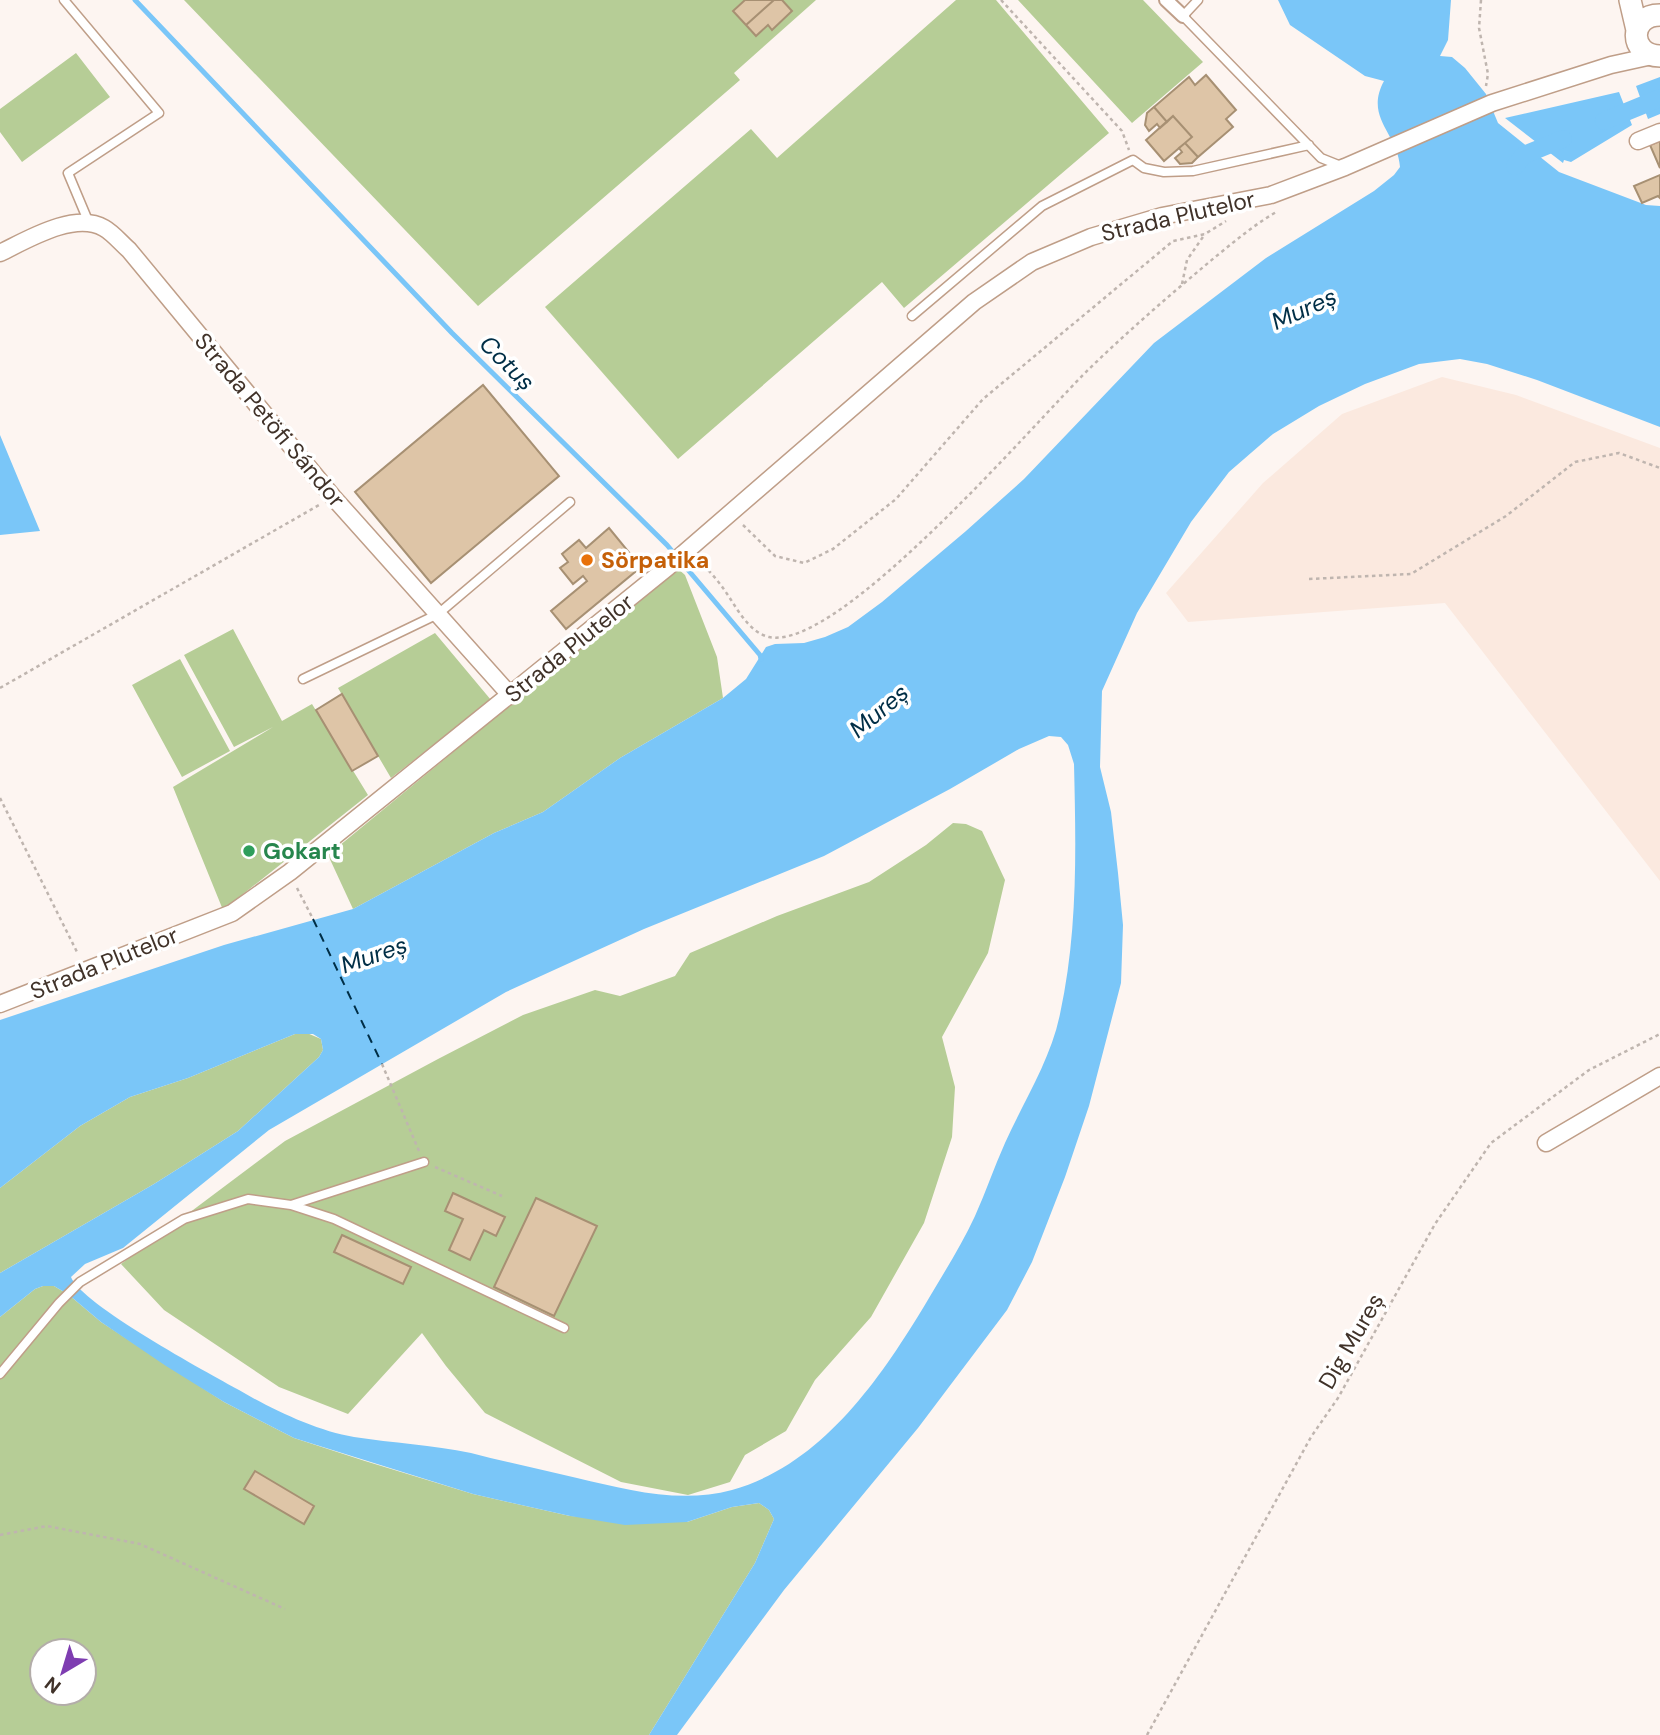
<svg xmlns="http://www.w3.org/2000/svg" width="1660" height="1735" font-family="'DM Sans',sans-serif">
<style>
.built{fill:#fbe9df}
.green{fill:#b6cd96;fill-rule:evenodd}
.water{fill:#7ac6f8;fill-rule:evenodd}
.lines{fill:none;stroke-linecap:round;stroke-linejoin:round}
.stream{stroke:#7ac6f8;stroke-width:5}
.canal{stroke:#7ac6f8;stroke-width:18}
.ferry{stroke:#002e46;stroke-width:2;stroke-dasharray:9 7;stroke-linecap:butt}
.building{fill:#dec5a7;stroke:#a79073;stroke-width:2}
.service-casing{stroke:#bf9e88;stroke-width:11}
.pedestrian-casing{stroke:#bf9e88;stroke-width:16}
.minor-casing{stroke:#bf9e88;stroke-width:19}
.tertiary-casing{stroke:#bf9e88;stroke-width:24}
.path{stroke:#bfb5af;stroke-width:2.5;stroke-dasharray:3.5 3.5;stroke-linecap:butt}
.service{stroke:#fff;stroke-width:8}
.pedestrian{stroke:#fff;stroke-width:12}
.minor{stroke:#fff;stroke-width:16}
.tertiary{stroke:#fff;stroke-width:21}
.food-dot{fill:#e8710a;stroke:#fff;stroke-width:2.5}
.leisure-dot{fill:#2e9e5b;stroke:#fff;stroke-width:2.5}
.labels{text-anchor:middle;stroke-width:7;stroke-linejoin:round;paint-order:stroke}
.street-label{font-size:23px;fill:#403229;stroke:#fff}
.food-label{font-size:23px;font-weight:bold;fill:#c56008;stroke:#fff;text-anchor:start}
.leisure-label{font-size:23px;font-weight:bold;fill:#27864d;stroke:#fff;text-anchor:start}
.water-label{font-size:24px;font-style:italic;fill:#002e46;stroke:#fff}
</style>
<rect width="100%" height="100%" fill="#fdf5f1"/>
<!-- built -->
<path class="built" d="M1442 377 1516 395 1660 448V881L1445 603 1188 622 1166 593 1263 483 1342 414Z"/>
<!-- green -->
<path class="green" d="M184 0H816L734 73 740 80 478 306Z
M956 0H996L1109 133 904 308 882 282 678 459 545 307 751 129 777 158Z
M1018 0H1143L1203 62 1132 123Z
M76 53 110 97 22 162 0 132V109Z
M677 568 685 575 717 657 723 698 620 758 543 812 494 833 353 909 328 855Z
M233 629 282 721 312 704 368 795 223 910 173 787 273 727 234 747 184 655Z
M435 633 491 700 391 778 338 688Z
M180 659 230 751 182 777 132 685Z
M953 823 966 824 982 831 1005 880 988 953 942 1037 955 1087 952 1137 924 1223 871 1317 815 1380 786 1431 745 1455 730 1482 688 1495 621 1482 485 1413 446 1366 422 1333 348 1414 279 1387 164 1310 121 1264 285 1141 438 1059 523 1015 595 990 620 996 675 976 690 953 777 916 869 882 926 845Z
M307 1033 321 1039 323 1050 319 1057 238 1131 154 1184 0 1273V1188L80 1126 130 1097 188 1078 295 1034Z
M43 1286H54L69 1295 101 1322 224 1402 294 1438 365 1461 473 1494 570 1516 687 1522 732 1507 759 1503 769 1510 774 1519 755 1563 649 1735H0V1317L35 1289ZM42 1651H84V1693H42Z"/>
<!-- water -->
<path class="water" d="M1278 0H1451L1448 40 1440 56 1452 57 1465 68 1486 94 1498 123 1559 172 1646 205 1660 206V427L1537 380 1487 364 1460 359 1419 364 1365 384 1319 406 1273 434 1229 472 1191 522 1137 613 1102 691 1100 767 1111 812 1118 873 1123 925 1121 983 1089 1106 1065 1177 1032 1262 1007 1310 918 1428 784 1590 677 1735H649L755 1563 774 1519 769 1510 759 1503 732 1507 687 1522 625 1525 570 1516 473 1494 294 1438 224 1402 166 1366 101 1322 69 1295 54 1286H43L35 1289 0 1317V1273L154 1184 238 1131 319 1057 323 1050 321 1039 313 1034H295L188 1078 130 1097 80 1126 0 1188V1020L224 945 353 909 494 833 543 812 620 758 723 698 746 679 766 647 775 644 804 643 825 637 848 627 882 602 966 531 1024 479 1154 343 1266 258 1374 191 1394 175 1400 167C1398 133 1364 118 1384 81L1365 76 1290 25ZM1049 736 1061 737 1068 745 1074 764C1076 848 1078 931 1060 1014 1051 1059 1024 1101 1005 1143 994 1167 986 1192 975 1216 962 1244 945 1271 929 1298 883 1375 824 1464 732 1490 680 1504 628 1490 577 1478 542 1470 506 1462 471 1453 432 1445 393 1443 354 1437 317 1431 271 1409 239 1390 208 1373 81 1304 71 1277L85 1264 123 1248 269 1130 506 992 644 929 824 856 950 789 1019 749Z
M1660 77V114L1648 119 1636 86Z
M1619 92 1632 125 1571 162 1564 160 1563 163 1505 118Z
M0 435 40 531 0 535Z"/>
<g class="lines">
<!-- stream -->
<path class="stream" d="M135 0 452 333 667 545 760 655 761 659"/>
<!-- canal -->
<path class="canal" d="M1604 121 1660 98
M1515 166 1524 155 1563 139"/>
<!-- ferry -->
<path class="ferry" d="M313 919 382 1064"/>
</g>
<!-- building -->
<path class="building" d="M745 0H774L746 25 733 11Z
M774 0H782L792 11 772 30 768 25 756 36 746 25Z
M1206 75 1236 110 1226 119 1233 127 1198 157 1185 143 1192 137 1173 116 1167 122 1154 107 1189 77 1195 85Z
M1154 107 1167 122 1160 128 1157 124 1149 131 1145 125 1147 113Z
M1173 116 1192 137 1164 161 1146 140Z
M1660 141V168L1650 145Z
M1185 143 1198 157 1192 163 1180 164 1175 158 1182 152 1179 148Z
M1660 175V198L1658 196 1642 203 1634 186Z
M483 385 559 476 431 583 355 492Z
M609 528 641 567 566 629 551 611 587 581 583 576 573 584 560 568 568 562 562 554 579 540 586 548Z
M342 694 378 756 352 771 316 710Z
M453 1193 505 1217 496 1236 484 1230 470 1260 449 1250 463 1219 445 1211Z
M536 1198 597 1226 554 1316 494 1287Z
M342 1235 411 1267 403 1284 334 1252Z
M255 1471 314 1506 304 1524 244 1489Z"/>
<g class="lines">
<!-- service casing -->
<g class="service-casing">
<path id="service" d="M64 0 159 113 68 173 89 223
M1198 0 1183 16 1321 158 1341 166
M912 316 1042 206 1133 160 1144 168 1164 172 1193 171 1309 145
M303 679 438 614 570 502
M291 1205 424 1162
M0 1374 59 1303 80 1282 184 1219 248 1199 291 1205 334 1219 564 1328"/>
</g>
<!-- pedestrian casing -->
<g class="pedestrian-casing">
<path id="pedestrian" d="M1166 0 1183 16"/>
</g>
<!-- minor casing -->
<g class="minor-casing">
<path id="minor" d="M1638 141 1660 132
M0 253C27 240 74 211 104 228 113 233 121 243 129 250L333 497 511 696
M0 1004 232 913 290 872 668 567 974 302 1032 262 1091 237 1162 216 1271 195 1345 167 1492 103 1611 65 1652 56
M1546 1143 1660 1076"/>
</g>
<!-- tertiary casing -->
<g class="tertiary-casing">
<path id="tertiary" d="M1630 0 1637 30
M1660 15C1628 15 1629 56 1660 56"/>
</g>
<!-- path -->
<path class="path" d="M1001 0 1122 131 1129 150
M1481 0 1479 28 1488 74 1486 86
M1182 284 1187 260 1205 234
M743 525 775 556 804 563 833 549 896 499 983 399 1173 241 1205 234 1226 221
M699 560C707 569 716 578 723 588 735 604 747 632 769 637 839 652 1035 422 1088 370 1128 331 1171 294 1214 258 1235 241 1255 224 1278 211
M1309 579 1411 574 1506 516 1575 462 1619 453 1660 468
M0 688 319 505
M0 798 78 954
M297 888 313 919
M382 1064 419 1151
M435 1167 502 1196
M0 1535 47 1526 140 1544 285 1609
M1147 1735 1311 1437 1338 1398 1435 1224 1491 1143 1589 1070 1660 1034"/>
<!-- service -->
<use href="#service" class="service"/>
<!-- pedestrian -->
<use href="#pedestrian" class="pedestrian"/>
<!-- minor -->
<use href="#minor" class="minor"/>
<!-- tertiary -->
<use href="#tertiary" class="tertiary"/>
</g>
<!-- markers -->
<circle class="food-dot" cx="587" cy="560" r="7"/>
<circle class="leisure-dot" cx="249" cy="851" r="7"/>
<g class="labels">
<!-- street labels -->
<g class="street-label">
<text transform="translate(1178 216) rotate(-13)" y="8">Strada Plutelor</text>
<text transform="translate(270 420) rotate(50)" y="8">Strada Petöfi Sándor</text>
<text transform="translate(569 648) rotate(-39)" y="8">Strada Plutelor</text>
<text transform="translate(104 963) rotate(-22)" y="8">Strada Plutelor</text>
<text transform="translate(1351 1341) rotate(-60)" y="8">Dig Mureș</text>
</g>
<!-- food labels -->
<g class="food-label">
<text x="601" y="568">Sörpatika</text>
</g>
<!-- leisure labels -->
<g class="leisure-label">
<text x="263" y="859">Gokart</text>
</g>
<!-- water labels -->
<g class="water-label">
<text transform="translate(1304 309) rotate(-24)" y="8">Mureș</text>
<text transform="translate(507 363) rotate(45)" y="8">Cotuș</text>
<text transform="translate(879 711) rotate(-40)" y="8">Mureș</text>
<text transform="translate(374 955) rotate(-19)" y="8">Mureș</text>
</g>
</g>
<!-- north arrow -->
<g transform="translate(63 1672) rotate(218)"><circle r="33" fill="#ffffff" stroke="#b3ada9" stroke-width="2"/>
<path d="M0-5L12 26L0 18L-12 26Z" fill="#7e3db1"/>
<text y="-10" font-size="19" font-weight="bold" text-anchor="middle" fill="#403229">N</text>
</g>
</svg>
